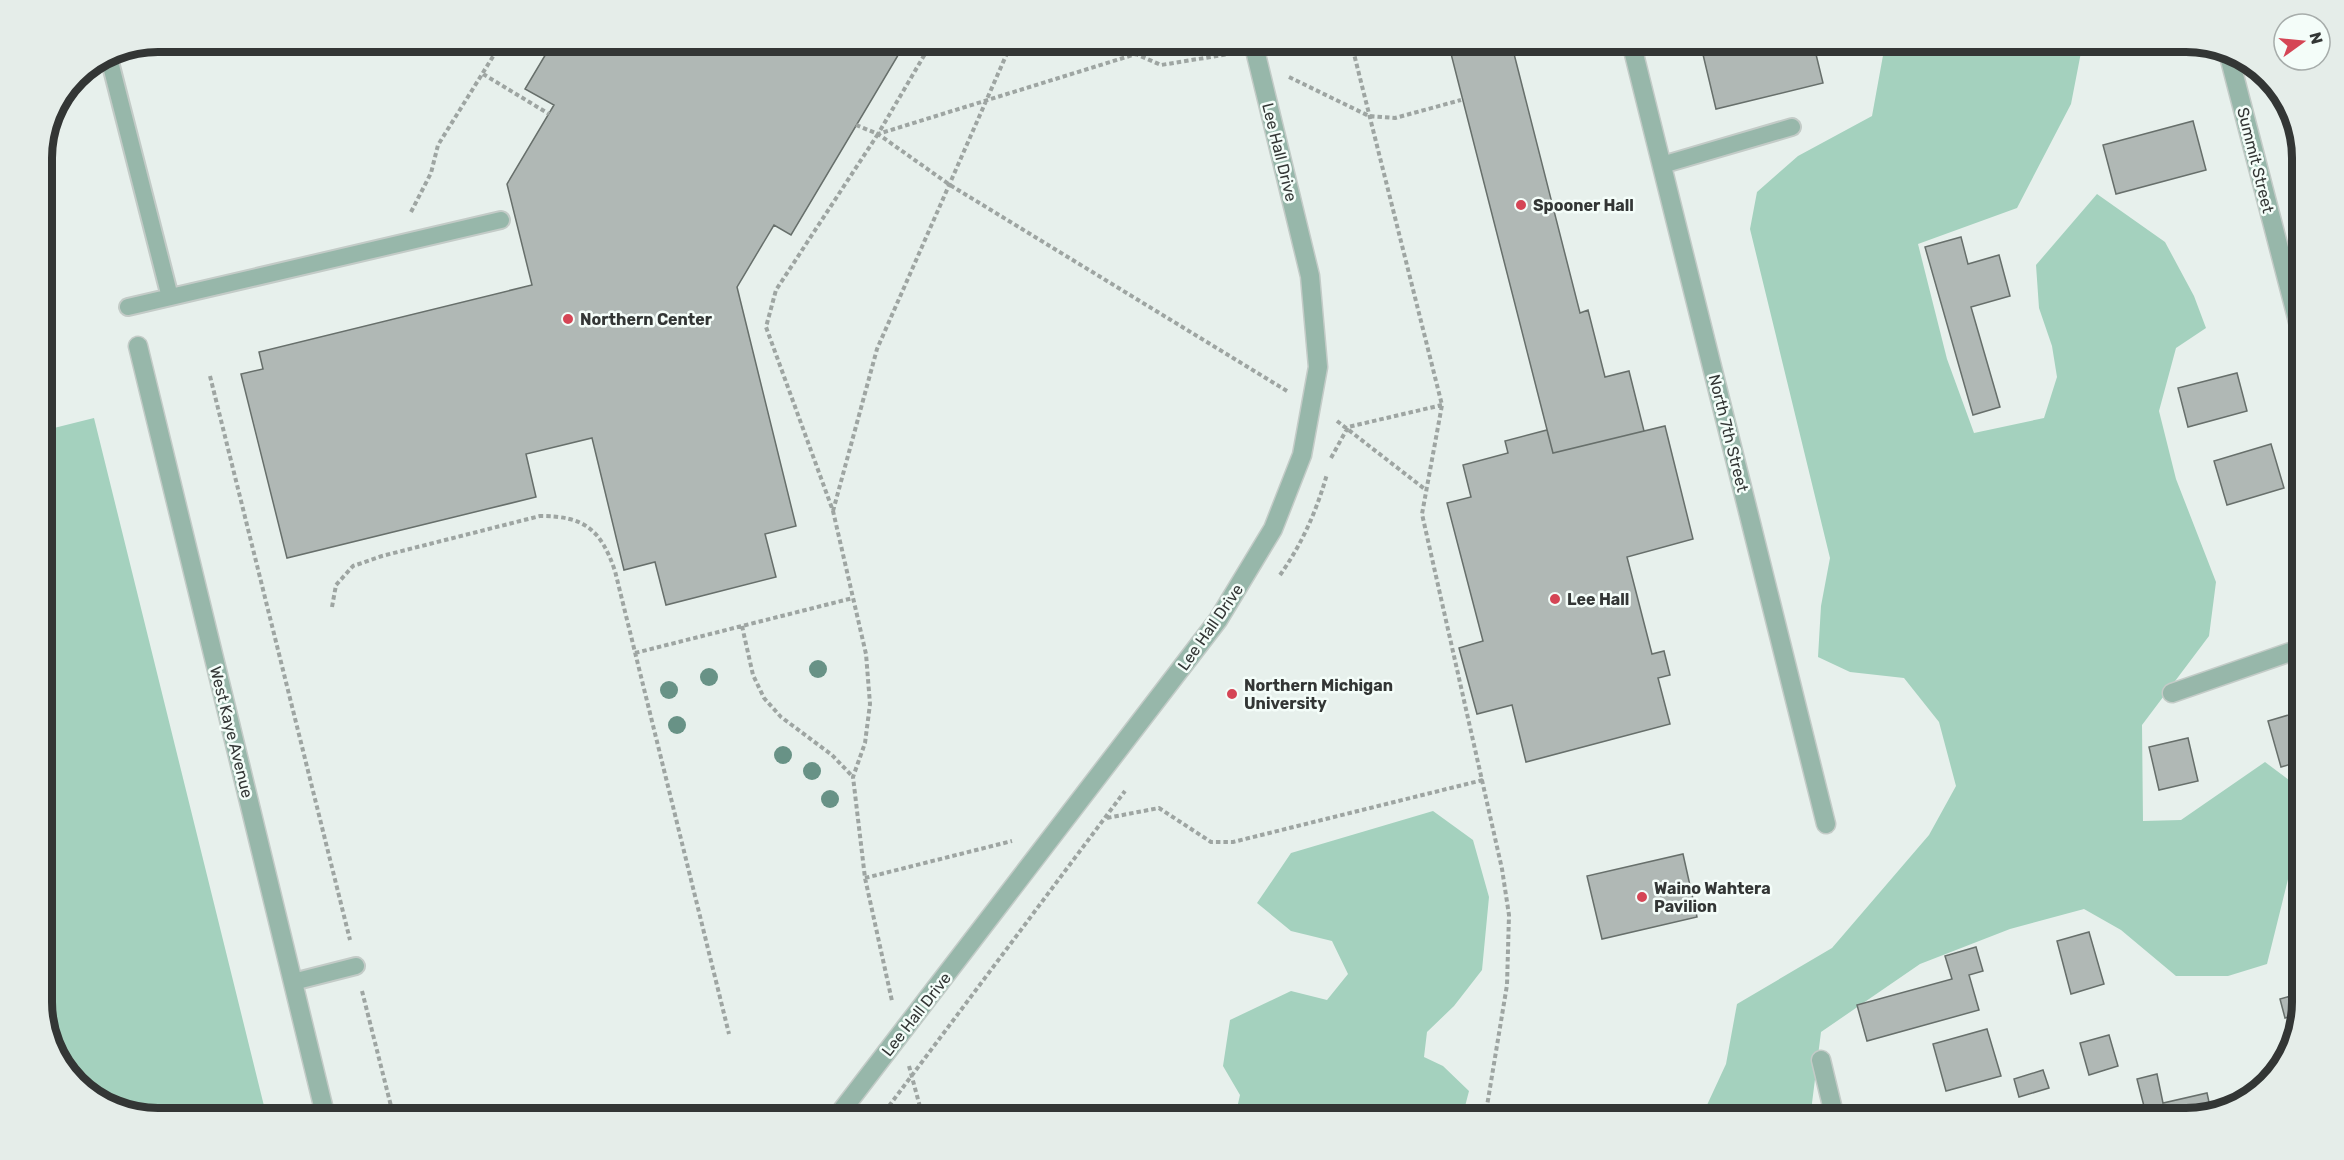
<svg xmlns="http://www.w3.org/2000/svg" width="2344" height="1160" font-family="Rubik,sans-serif">
<style>
.green{fill:#a4d1be}
.building{fill:#b0b8b5;stroke:#676f6b;stroke-width:1.5}
.lines{fill:none;stroke-linecap:round;stroke-linejoin:round}
.service-casing{stroke:#c3cbc7;stroke-width:20}
.minor-casing{stroke:#c3cbc7;stroke-width:21}
.path{stroke:#9ea5a2;stroke-width:4;stroke-dasharray:4.5 3;stroke-linecap:butt}
.service{stroke:#97b7aa;stroke-width:16}
.minor{stroke:#97b7aa;stroke-width:18}
.tree{fill:#689286}
.poi-dot{fill:#d54555;stroke:#f4fdf9;stroke-width:2}
.labels{text-anchor:middle;stroke-width:5;stroke-linejoin:round;paint-order:stroke}
.street-label{font-size:16px;fill:#333635;stroke:#f4fdf9}
.poi-label{font-size:16px;font-weight:bold;fill:#333635;stroke:#f4fdf9;text-anchor:start}
.rim{fill:none;stroke:#333635;stroke-width:8}
</style>
<rect width="100%" height="100%" fill="#e7f0ec"/>
<!-- green -->
<path class="green" d="M1882 42H2083L2071 104 2017 208 1918 244 1947 359 1974 433 2044 418 2057 377 2052 346 2039 308 2036 265 2097 194 2165 242 2194 296 2206 328 2176 348 2159 411 2176 479 2216 582 2209 636 2142 725 2143 821 2181 820 2265 762 2289 780 2296 847 2267 964 2228 976H2176L2121 930 2084 909 2010 929 1920 964 1821 1032 1812 1103 1814 1118H1701L1726 1064 1737 1004 1832 948 1929 835 1956 786 1939 722 1904 678 1850 672 1818 657 1821 606 1830 558 1750 229 1757 192 1798 156 1872 116 1884 50Z
M94 418 267 1118H158L107 1106 62 1067 42 1010V431Z
M1433 811 1473 840 1489 897 1482 970 1454 1006 1427 1032 1424 1057 1443 1066 1469 1091 1462 1118H1231L1235 1117 1240 1095 1223 1066 1230 1020 1291 991 1327 1000 1348 974 1332 941 1291 931 1257 903 1291 853Z"/>
<!-- building -->
<path class="building" d="M553 42H883L900 52 791 235 774 225 737 287 796 526 765 534 776 577 666 605 655 562 624 570 592 438 526 454 536 497 287 558 241 374 263 369 259 352 532 285 507 184 554 105 525 89Z
M1448 42H1511L1580 313 1588 310 1605 377 1629 371 1644 431 1553 453Z
M1700 42H1813L1823 83 1716 109Z
M2193 121 2206 170 2116 194 2103 145Z
M1961 237 1968 264 1999 255 2010 296 1971 307 2000 407 1973 415 1925 247Z
M2237 373 2247 411 2188 427 2178 388Z
M1665 426 1693 539 1627 557 1652 654 1664 651 1670 675 1658 678 1670 724 1526 762 1512 705 1477 714 1459 648 1483 641 1447 503 1471 497 1463 465 1508 453 1505 441 1547 430 1553 453Z
M2271 444 2284 488 2227 505 2214 461Z
M2302 711V761L2281 767 2268 721Z
M2188 738 2198 781 2159 790 2149 747Z
M1683 854 1697 917 1602 939 1587 876Z
M2089 932 2104 984 2071 994 2057 941Z
M1976 947 1983 971 1969 975 1979 1010 1867 1041 1857 1005 1952 979 1945 956Z
M2302 993 2299 1014 2285 1018 2280 999Z
M1987 1029 2001 1076 1946 1091 1933 1044Z
M2109 1035 2118 1066 2089 1075 2080 1043Z
M2043 1070 2049 1088 2019 1097 2014 1079Z
M2157 1074 2163 1103 2207 1093 2211 1111 2186 1118H2147L2137 1079Z
M2015 1108 2018 1118H1979Z"/>
<g class="lines">
<!-- service casing -->
<g class="service-casing">
<path id="service" d="M108 54 170 297
M1662 165 1792 127
M128 307 501 220
M293 982 356 966"/>
</g>
<!-- minor casing -->
<g class="minor-casing">
<path id="minor" d="M1631 42 1826 824
M2228 52 2302 337
M138 346 326 1118
M2172 693 2302 648
M1821 1060 1835 1118
M836 1118 1218 620 1273 529 1302 455 1318 367 1310 276 1253 42"/>
</g>
<!-- path -->
<path class="path" d="M932 42 878 134 1136 54 1161 65 1229 54
M1351 42 1442 405 1422 514 1502 869 1509 915 1507 985 1485 1118
M483 74 549 114
M1289 77 1369 116 1395 118 1461 100
M856 125 878 134 950 185 1287 391
M878 134 776 290 766 327 833 511 866 654 870 704 865 743 853 777 865 878 892 1001
M411 212 431 173 438 145 502 42
M210 376 350 940
M1337 421 1426 490
M1331 458 1348 427 1442 405
M833 511 877 349 1012 42
M1280 575C1302 544 1317 510 1327 474
M332 607 336 585 353 566 382 556 540 516C585 516 601 530 615 571L729 1034
M742 626 753 675 764 698 781 717 832 755 853 777
M635 653 853 598
M1107 818 1159 808 1211 842H1233L1483 780
M865 878 1012 841
M362 991 394 1118
M909 1066 923 1118
M880 1118 1125 791"/>
<!-- service -->
<use href="#service" class="service"/>
<!-- minor -->
<use href="#minor" class="minor"/>
</g>
<!-- trees -->
<g class="tree">
<circle cx="818" cy="669" r="9"/>
<circle cx="709" cy="677" r="9"/>
<circle cx="669" cy="690" r="9"/>
<circle cx="677" cy="725" r="9"/>
<circle cx="783" cy="755" r="9"/>
<circle cx="812" cy="771" r="9"/>
<circle cx="830" cy="799" r="9"/>
</g>
<!-- markers -->
<g class="poi-dot">
<circle cx="1521" cy="205" r="6"/>
<circle cx="568" cy="319" r="6"/>
<circle cx="1555" cy="599" r="6"/>
<circle cx="1232" cy="694" r="6"/>
<circle cx="1642" cy="897" r="6"/>
</g>
<g class="labels">
<!-- street labels -->
<g class="street-label">
<text transform="translate(1280 152) rotate(76)" y="6">Lee Hall Drive</text>
<text transform="translate(2256 160) rotate(76)" y="6">Summit Street</text>
<text transform="translate(1729 433) rotate(76)" y="6">North 7th Street</text>
<text transform="translate(1210 627) rotate(-55)" y="6">Lee Hall Drive</text>
<text transform="translate(232 732) rotate(76)" y="6">West Kaye Avenue</text>
<text transform="translate(916 1014) rotate(-52)" y="6">Lee Hall Drive</text>
</g>
<!-- poi labels -->
<g class="poi-label">
<text x="1533" y="211">Spooner Hall</text>
<text x="580" y="325">Northern Center</text>
<text x="1567" y="605">Lee Hall</text>
<text x="1244" y="691">Northern Michigan<tspan x="1244" dy="18">University</tspan></text>
<text x="1654" y="894">Waino Wahtera<tspan x="1654" dy="18">Pavilion</tspan></text>
</g>
</g>
<!-- crop -->
<path d="M0 0H2344V1160H0ZM158 52H2186A106 106 0 0 1 2292 158V1002A106 106 0 0 1 2186 1108H158A106 106 0 0 1 52 1002V158A106 106 0 0 1 158 52Z" fill="#e5ede9" fill-rule="evenodd"/>
<path class="rim" d="M158 52H2186A106 106 0 0 1 2292 158V1002A106 106 0 0 1 2186 1108H158A106 106 0 0 1 52 1002V158A106 106 0 0 1 158 52Z"/>
<!-- north arrow -->
<g transform="translate(2302 42) rotate(75)"><circle r="28" fill="#f4fdf9" stroke="#a7adab" stroke-width="1.5"/>
<path d="M0-4.5L10 22L0 15L-10 22Z" fill="#d54555"/>
<text y="-9" font-size="16" font-weight="bold" text-anchor="middle" fill="#333635">N</text>
</g>
</svg>
